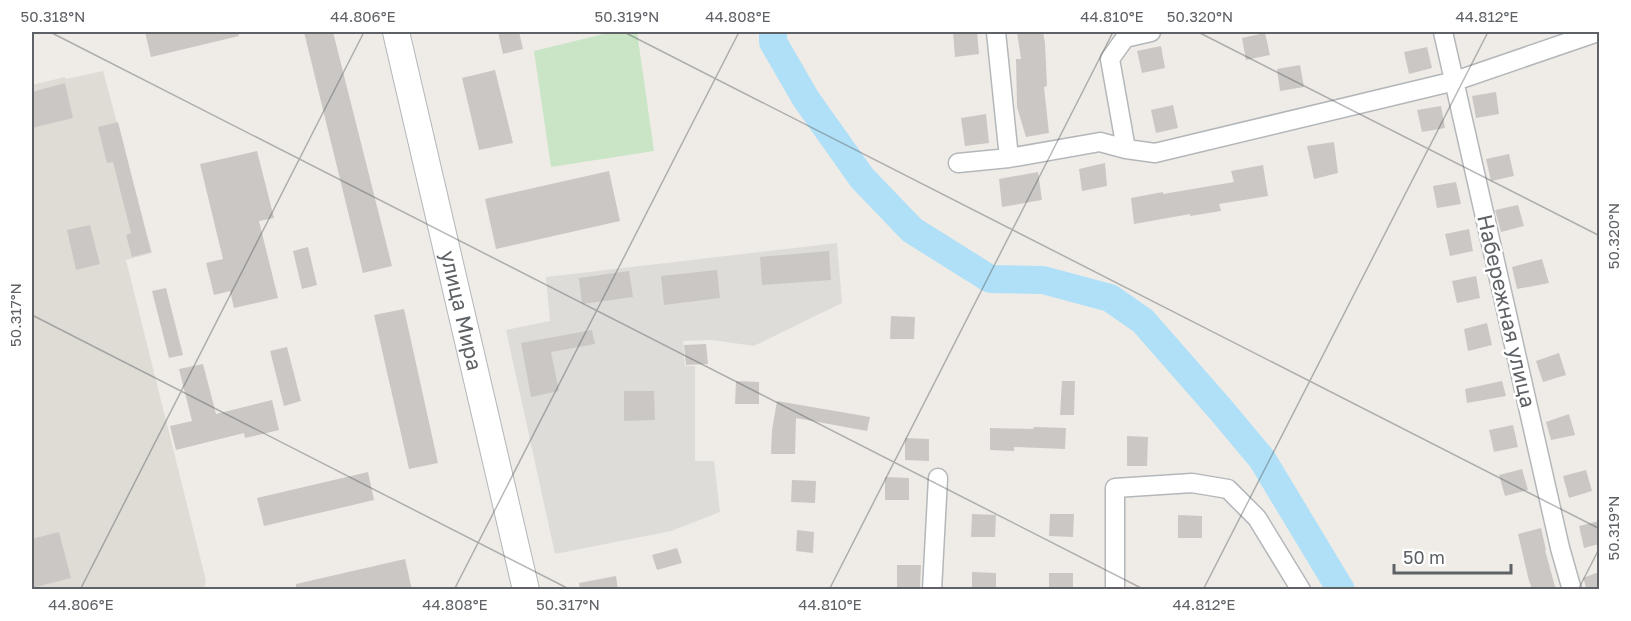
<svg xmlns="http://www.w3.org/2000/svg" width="1631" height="621" font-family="'Golos Text',sans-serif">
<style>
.industrial{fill:#dedcd9}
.education{fill:#dfdbd5}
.green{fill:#cae4c6}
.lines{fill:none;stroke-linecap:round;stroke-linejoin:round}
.river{stroke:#afe0f7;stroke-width:28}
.building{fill:#cbc7c4}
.street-casing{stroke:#b4b7ba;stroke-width:21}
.secondary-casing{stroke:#b3b6ba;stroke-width:28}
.street{stroke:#fff;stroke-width:18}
.secondary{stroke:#fff;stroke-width:26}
.ticks{fill:none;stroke:#5e6266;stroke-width:1.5;stroke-opacity:0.45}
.labels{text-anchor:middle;stroke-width:5;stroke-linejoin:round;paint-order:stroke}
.street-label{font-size:21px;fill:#5e6266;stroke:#fff}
.neatline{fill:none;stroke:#5e6266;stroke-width:2}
.ticks-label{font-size:15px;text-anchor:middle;fill:#5e6266}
</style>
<rect width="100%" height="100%" fill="#efece7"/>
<!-- industrial -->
<path class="industrial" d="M837 243 842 303 754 346 712 340 683 341 685 366H695V461H714L720 512 671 531 555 554 506 330 550 321 546 277Z"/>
<!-- education -->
<path class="education" d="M103 71 152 253 126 260 206 581 204 589H32V85L65 77 66 79Z"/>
<!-- green -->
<path class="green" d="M612 32H637L654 151 551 167 534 51Z"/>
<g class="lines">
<!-- river -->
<path class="river" d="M773 32V42L806 99 862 178 912 230 990 279 1043 280 1110 298 1143 321 1221 410 1262 459 1341 590"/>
</g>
<!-- building -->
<path class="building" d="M145 32H238L239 36 151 57Z
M304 32H333L392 266 363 273Z
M498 32H519L523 49 503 54Z
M953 32H977L979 54 955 57Z
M1017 32H1043L1045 43 1047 86 1044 87 1049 133 1026 137 1017 107 1016 59H1021Z
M1265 33 1270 55 1246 60 1242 38Z
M1161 46 1165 68 1142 73 1137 51Z
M1427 47 1432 68 1409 74 1404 52Z
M1300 65 1304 87 1280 91 1277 69Z
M495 70 513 143 479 150 462 78Z
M65 83 73 118 32 128V92Z
M1496 92 1499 114 1476 118 1472 96Z
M1173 105 1178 128 1156 133 1151 110Z
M1441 106 1445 128 1422 132 1417 110Z
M986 114 989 143 965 146 961 118Z
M118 122 151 252 132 257 126 235 131 233 113 162 107 163 98 127Z
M1334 142 1338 173 1314 179 1307 146Z
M257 151 274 218 259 221 278 298 234 308 230 291 214 295 206 263 223 259 200 164Z
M1509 154 1514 176 1491 181 1486 159Z
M1105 163 1107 186 1082 191 1079 169Z
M1263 165 1268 196 1219 204 1221 211 1190 216V214L1134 224 1131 198 1163 192V194L1234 182 1231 171Z
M609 171 620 221 496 249 485 199Z
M1038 172 1042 200 1002 207 999 179Z
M1456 182 1461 204 1437 208 1433 186Z
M1518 205 1524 226 1501 232 1495 210Z
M90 225 100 264 76 270 67 230Z
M1469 229 1473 251 1450 256 1445 234Z
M308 247 317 285 302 289 293 251Z
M829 251 831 280 762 285 760 257Z
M1542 259 1549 283 1517 289 1512 267Z
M717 270 720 298 664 305 661 276Z
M629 271 633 297 582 304 579 278Z
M1476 276 1480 298 1457 303 1452 281Z
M166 288 183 355 169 358 152 291Z
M404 309 438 463 409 469 374 315Z
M891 316 915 317 914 339H890Z
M1487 323 1492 345 1468 351 1464 329Z
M592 330 595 344 551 352 559 391 531 397 521 343Z
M706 344 708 364 686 365 684 345Z
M287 347 301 401 284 406 270 351Z
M1559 353 1566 375 1543 382 1536 361Z
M203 364 216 414 272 400 279 430 245 438 244 433 176 450 170 426 192 421 179 369Z
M736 381 759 382V404H735Z
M1062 381H1075L1074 415H1060Z
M1502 381 1506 396 1467 403 1465 389Z
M624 391H654L655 420 624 421Z
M777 401 870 417 867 431 796 418 795 454H771L772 430Z
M1569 414 1575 435 1551 440 1546 422Z
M1513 425 1518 447 1494 452 1489 430Z
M1034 427 1066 428 1065 449 1014 447V451L990 450V428L1033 429Z
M1127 436 1148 437 1147 466H1127Z
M905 438 929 439V461L905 460Z
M1522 469 1528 490 1505 496 1499 475Z
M1586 470 1592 491 1569 498 1563 476Z
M368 472 374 500 264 526 257 498Z
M885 477 909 478V500H885Z
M792 480 816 481 815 503 791 502Z
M972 514 996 515 995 537H971Z
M1050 514H1074L1073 537 1049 536Z
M1178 515 1202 516V538H1178Z
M1599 521V544L1584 548 1579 526Z
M1541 528 1546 550H1545L1556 590H1532L1528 577 1518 534Z
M797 530 814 532 813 553 796 551Z
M59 532 71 578 32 588V539Z
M677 548 682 563 657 570 652 555Z
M405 559 412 590H296V584Z
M897 565H921L920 588 897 587Z
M972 572 996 573V590H972Z
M1599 572V590H1587L1583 578Z
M1049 573H1073V590H1049Z
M616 576 618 590H580L579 583Z"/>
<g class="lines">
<!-- street casing -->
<g class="street-casing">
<path id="street" d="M996 32 1009 158
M1443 32 1560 548 1572 590
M1126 149 1110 59 1125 38 1151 32
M958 163 1009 158 1100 142 1126 149 1155 153 1455 81 1598 32
M932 590 938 478
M1115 590V488L1192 483 1228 489 1257 518 1301 590"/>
</g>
<!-- secondary casing -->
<g class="secondary-casing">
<g id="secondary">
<path id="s1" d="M396 32 526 590"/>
</g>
</g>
<!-- street -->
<use href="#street" class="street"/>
<!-- secondary -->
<use href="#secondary" class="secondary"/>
</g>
<!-- ticks -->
<path class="ticks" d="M50 32 1145 590M624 32 1600 529M1198 32 1600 236M32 315 571 590M80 590 364 32M454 590 739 32M829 590 1113 32M1203 590 1488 32M1578 590 1600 547"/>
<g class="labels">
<!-- street labels -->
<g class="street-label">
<text dy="7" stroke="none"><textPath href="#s1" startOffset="286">улица Мира</textPath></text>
<text transform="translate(1506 311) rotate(77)" y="7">Набережная улица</text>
</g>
</g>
<!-- border -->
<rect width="1631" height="621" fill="none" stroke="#ffffff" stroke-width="66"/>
<!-- scale -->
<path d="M1394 564v9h117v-9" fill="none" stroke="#5e6266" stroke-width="3"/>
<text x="1403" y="564" font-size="18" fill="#5e6266" stroke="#ffffff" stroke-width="4.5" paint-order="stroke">50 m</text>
<rect x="33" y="33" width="1565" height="555" class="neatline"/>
<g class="ticks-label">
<text x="53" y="22">50.318°N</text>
<text x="363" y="22">44.806°E</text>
<text x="627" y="22">50.319°N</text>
<text x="738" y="22">44.808°E</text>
<text x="1112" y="22">44.810°E</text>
<text x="1200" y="22">50.320°N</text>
<text x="1487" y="22">44.812°E</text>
<text transform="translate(1614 236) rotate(-90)" y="5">50.320°N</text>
<text transform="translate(16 315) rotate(-90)" y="5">50.317°N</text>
<text transform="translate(1614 528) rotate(-90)" y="5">50.319°N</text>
<text x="81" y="610">44.806°E</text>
<text x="455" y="610">44.808°E</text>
<text x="568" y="610">50.317°N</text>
<text x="830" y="610">44.810°E</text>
<text x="1204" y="610">44.812°E</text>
</g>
</svg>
